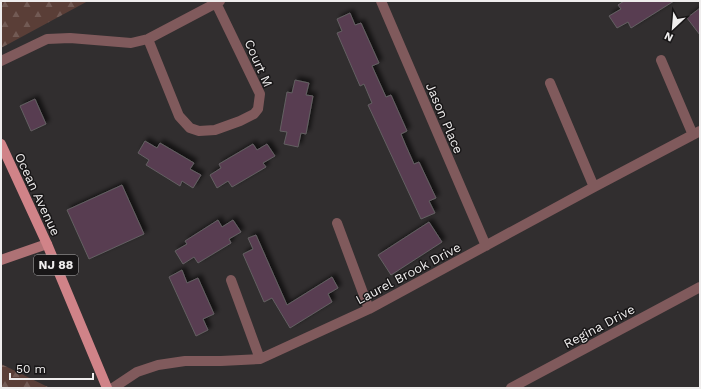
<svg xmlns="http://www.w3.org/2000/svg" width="701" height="389" font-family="'Work Sans',sans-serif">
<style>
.forest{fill:url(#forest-firs)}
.building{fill:#593c51;stroke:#636062;filter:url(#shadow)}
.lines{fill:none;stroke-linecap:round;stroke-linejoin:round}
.street{stroke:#805a5c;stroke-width:10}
.secondary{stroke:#ae7275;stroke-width:10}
.primary{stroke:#d08388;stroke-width:10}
.labels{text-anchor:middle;stroke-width:3;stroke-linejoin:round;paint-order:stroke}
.shield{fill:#181617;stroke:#aeacad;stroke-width:1}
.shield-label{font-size:12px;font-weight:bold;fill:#efeded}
.street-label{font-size:13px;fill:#efeded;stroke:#181617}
</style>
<defs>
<pattern id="forest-firs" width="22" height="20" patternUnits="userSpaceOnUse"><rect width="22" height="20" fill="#5a3e37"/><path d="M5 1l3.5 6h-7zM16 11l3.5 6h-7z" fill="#725a54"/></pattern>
<filter id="shadow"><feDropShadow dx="3.5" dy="-3.5" stdDeviation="2" flood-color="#0009"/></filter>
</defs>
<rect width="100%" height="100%" fill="#312e2f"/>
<!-- forest -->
<path class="forest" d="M1 1H88L1 48Z
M1 364 50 388H1Z"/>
<!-- building -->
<path class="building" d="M624 1H674L631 28 628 22 617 28 609 16 621 9 618 5Z
M700 8V35L687 18Z
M350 13 355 25 361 23 379 63 372 66 381 86 386 97 391 95 407 131 401 134 406 146 414 164 419 162 436 198 429 201 435 213 421 219 368 105 372 103 364 84 360 86 337 33 342 31 337 19Z
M295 80 309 83 306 95 313 96 306 134 301 133 298 147 284 144 287 132 280 131 287 92 292 93Z
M35 99 46 124 31 131 20 106Z
M145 141 157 148 160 143 194 163 190 169 201 175 193 188 182 181 180 186 146 165 149 160 138 153Z
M253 144 257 150 267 144 275 156 263 163 266 167 232 187 228 181 217 188 210 175 221 168 219 164Z
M122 185 144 234 89 259 67 210Z
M218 220 222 227 233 220 241 232 229 239 231 243 198 263 194 257 183 264 175 251 187 244 185 241Z
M429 222 442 242 391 275 378 255Z
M256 235 287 305 332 277 338 288 328 294 332 302 290 328 272 298 264 302 243 254 253 249 248 238Z
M182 270 187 283 198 278 214 314 203 319 208 330 196 336 169 277Z"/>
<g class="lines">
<!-- street -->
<path class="street" d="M381 1 486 246
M148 39 179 116 190 128 199 131 215 130 240 121 254 114 258 109 260 94 216 3
M661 60 693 135
M1 61 47 39 70 38 131 43 148 39 220 1
M550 83 594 187
M337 223 369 309
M231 280 260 359
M113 388 137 372 158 365 185 361H221L260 359 369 309 594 187 700 131
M511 388 700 287"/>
<!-- secondary -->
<path class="secondary" d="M1 260 47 244"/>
<!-- primary -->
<path class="primary" d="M1 144 47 244 107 388"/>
</g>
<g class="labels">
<!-- shield labels -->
<rect class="shield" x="34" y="255" width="44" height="20" rx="3"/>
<g class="shield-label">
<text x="56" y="269">NJ 88</text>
</g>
<!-- street labels -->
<g class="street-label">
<text transform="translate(259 63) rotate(66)" y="5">Court M</text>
<text transform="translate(445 118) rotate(67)" y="5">Jason Place</text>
<text transform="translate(38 194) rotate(65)" y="5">Ocean Avenue</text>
<text transform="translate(408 273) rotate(-28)" y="5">Laurel Brook Drive</text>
<text transform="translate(599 326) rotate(-28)" y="5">Regina Drive</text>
</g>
</g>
<!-- border -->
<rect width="701" height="389" fill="none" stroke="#efeded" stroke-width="4"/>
<!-- north arrow -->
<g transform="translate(673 28) rotate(206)" stroke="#181617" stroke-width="3" paint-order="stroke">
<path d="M0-3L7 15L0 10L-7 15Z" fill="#efeded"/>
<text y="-6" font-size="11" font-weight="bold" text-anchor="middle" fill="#efeded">N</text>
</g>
<!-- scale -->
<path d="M10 373v6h83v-6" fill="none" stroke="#efeded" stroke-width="2"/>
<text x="16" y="373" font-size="12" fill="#efeded" stroke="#181617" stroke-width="3" paint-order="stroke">50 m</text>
</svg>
